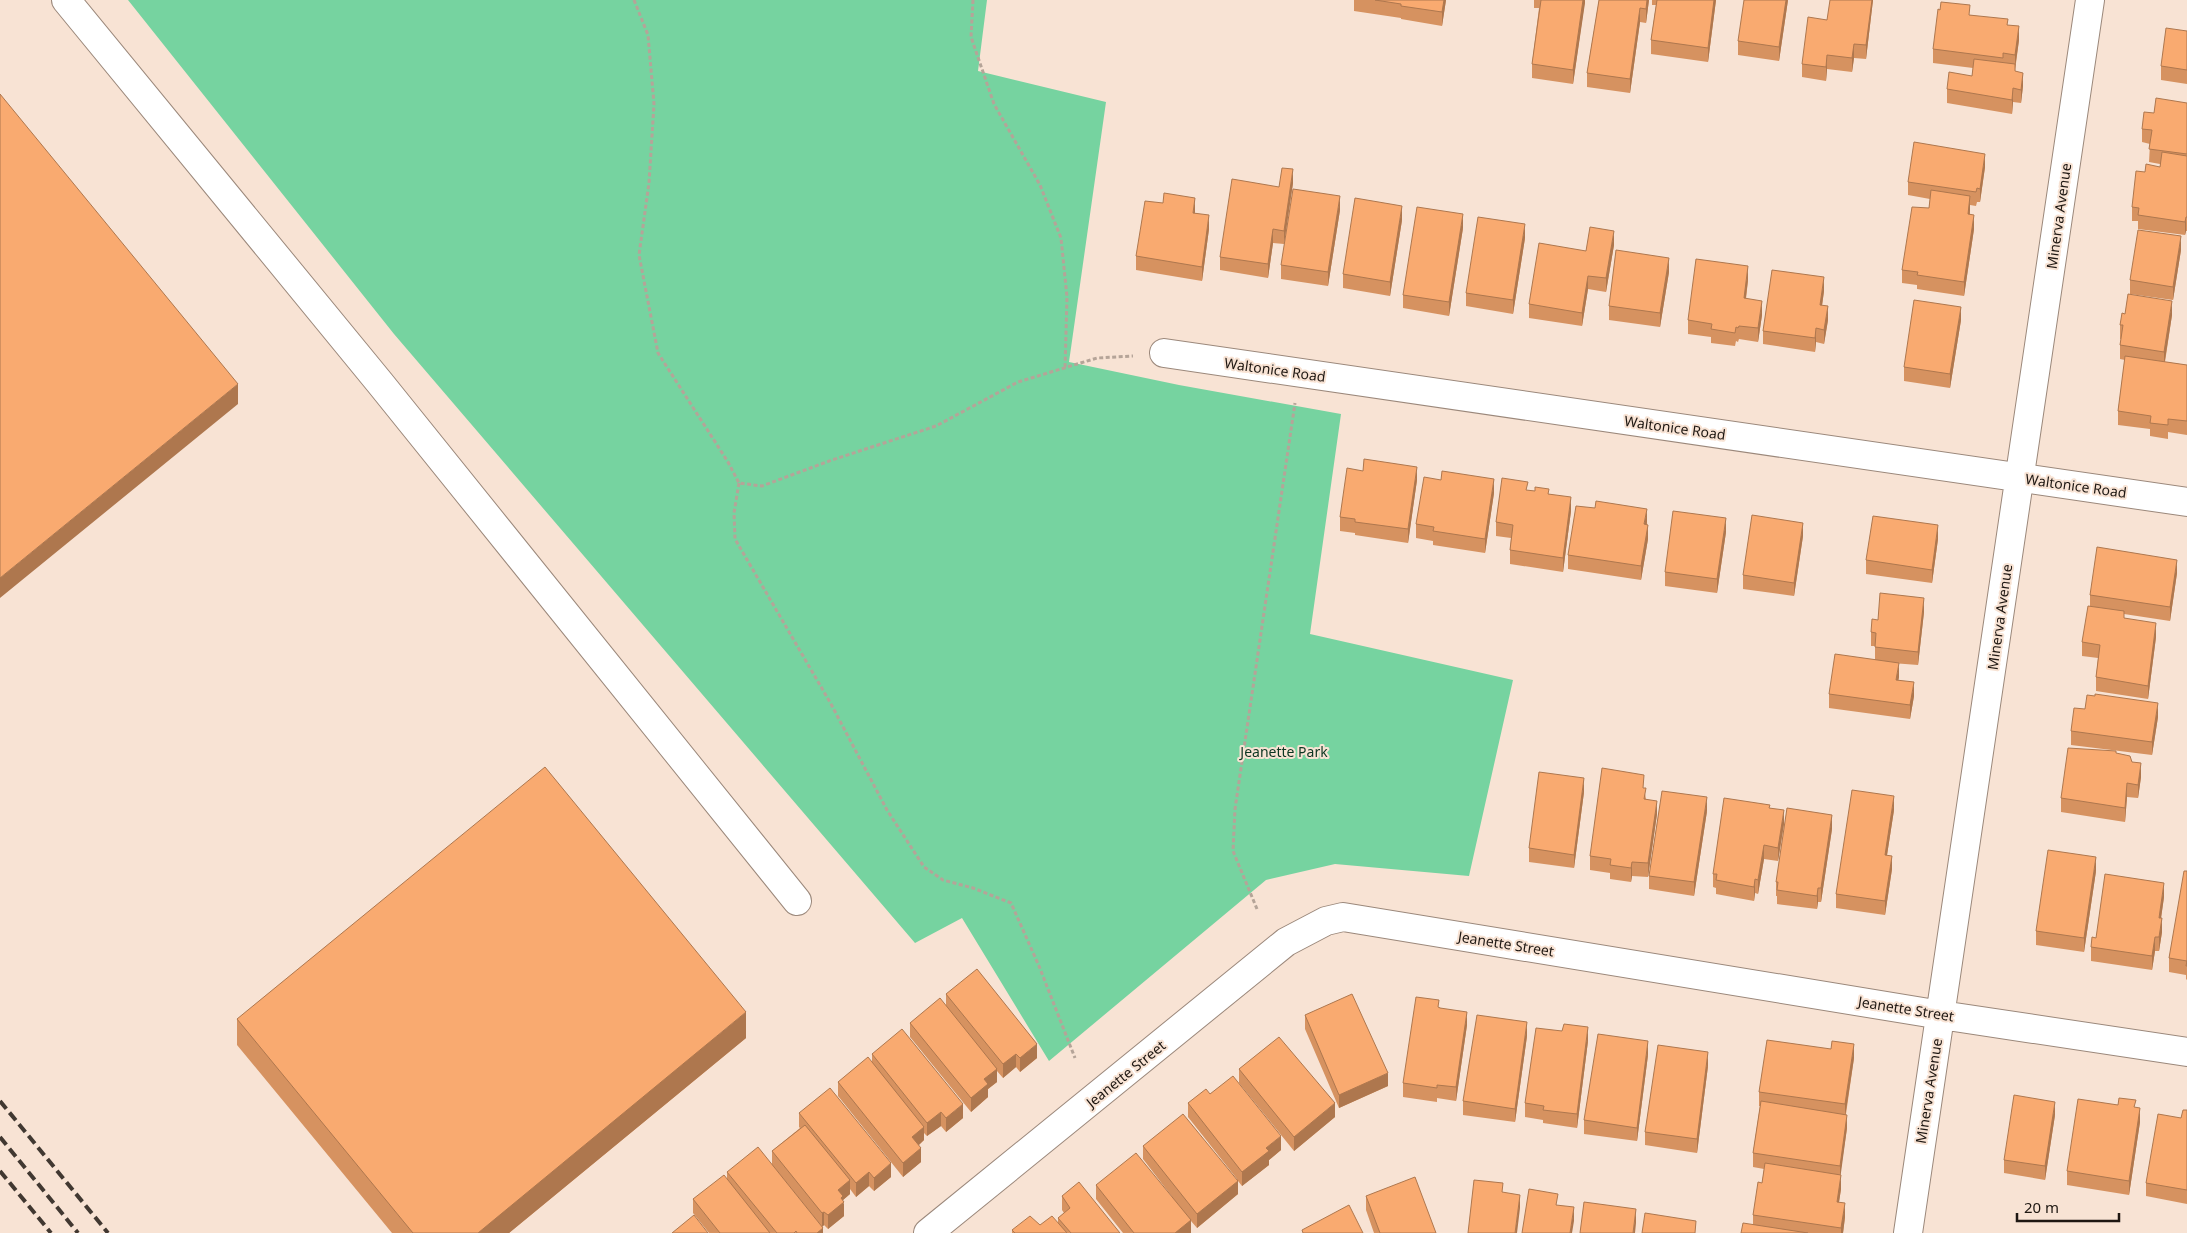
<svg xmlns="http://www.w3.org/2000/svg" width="2187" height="1233" font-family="'Noto Sans',sans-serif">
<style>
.green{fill:#76d3a0}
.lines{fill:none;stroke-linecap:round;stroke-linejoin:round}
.minor-casing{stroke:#9b887b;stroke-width:30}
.path{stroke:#b5a498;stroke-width:3;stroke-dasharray:4 2.5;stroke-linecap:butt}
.minor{stroke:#fff;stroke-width:28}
.rail{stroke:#413831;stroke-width:4;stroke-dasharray:10 5;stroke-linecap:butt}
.wall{fill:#d69260}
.shaded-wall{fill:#ae774e}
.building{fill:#f9aa70;stroke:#ae774e}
.labels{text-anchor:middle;stroke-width:4;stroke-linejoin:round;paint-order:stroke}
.street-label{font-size:14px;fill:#1e1712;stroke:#f8e3d4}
.park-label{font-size:14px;fill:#0c3622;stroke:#f8e3d4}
</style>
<rect width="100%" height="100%" fill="#f8e3d4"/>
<!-- green -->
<path class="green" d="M128 0H987L978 71 1106 102 1069 362 1179 385 1341 414 1310 634 1513 680 1469 876 1335 864 1266 880 1049 1061 962 918 915 943 394 334Z"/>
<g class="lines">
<!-- minor casing -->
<g class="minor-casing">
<path id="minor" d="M66 0 380 383 797 901
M1164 353 2187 502
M928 1233 1286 942 1326 921 1343 917 1941 1015 2187 1052
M1908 1233 2090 0"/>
</g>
<!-- path -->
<path class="path" d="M634 0 648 35 654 104 649 183 639 255 658 353 728 462 739 483 762 486 832 460 936 426 1018 382 1097 358 1133 356
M973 0 971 37 994 104 1040 185 1061 238 1067 297 1065 369
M739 483 734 513 735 539 831 704 887 810 924 867 943 880 973 888 1011 903 1039 966 1075 1058
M1257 909 1233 851 1235 809 1295 403"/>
<!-- minor -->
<use href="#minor" class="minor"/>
<!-- rail -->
<path class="rail" d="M0 1101 108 1233
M0 1137 78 1233
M0 1171 51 1233"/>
</g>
<!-- wall -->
<path class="wall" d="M1354 0H1446L1442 26 1401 19V18L1354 11Z
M1534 0H1585L1573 84 1532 78V64L1539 8H1534Z
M1599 0H1649L1646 23 1640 22 1630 93 1587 87V73Z
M1652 0H1716L1708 62 1651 54V40L1656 5H1652Z
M1788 0 1779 61 1738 55V41Z
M1873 0 1866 59 1854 58 1852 72 1827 69 1826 81 1802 77V64L1827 20Z
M1970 15 2008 25 2019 40 2015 71 2023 86 2021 103 2013 102 2012 114 1947 103V89L1972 76 1973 68 1933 63V49Z
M2187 31V84L2161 80V66Z
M2187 103V231H2186L2185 235 2138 229V221H2132V207L2160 167V164L2149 162 2150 144 2142 142V129L2154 113Z
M1985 167 1980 202H1977L1976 206 1970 205V214L1974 229 1964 296 1917 289V285L1902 283V270L1929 208 1930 199 1908 195V182Z
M1293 183 1284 244 1273 243 1268 278 1220 270V257L1279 187Z
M1340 210 1328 286 1281 279V265Z
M1195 213 1209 229 1202 281 1136 270V256Z
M1402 220 1390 296 1343 288V274Z
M1463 228 1449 316 1403 308V295Z
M1525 238 1513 314 1466 306V293Z
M1614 245 1606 292 1588 289 1582 326 1529 318V304L1586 251Z
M2181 250 2173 300 2130 294V280Z
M1669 272 1660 327 1609 320V306Z
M1748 280 1746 299 1762 315 1758 342 1739 339 1738 342 1736 341 1735 346 1711 343V337L1688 334V320Z
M1824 291 1822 306 1828 320 1824 344 1816 342 1815 352 1763 344V331Z
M2125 314 2172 315 2165 362 2187 365V435L2168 432V439L2150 436V429L2118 425V411L2125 360 2120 359V345L2121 339H2120V325Z
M1961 320 1950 388 1904 381V367Z
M1417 480 1408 543 1355 535V533L1340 531V517Z
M1528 491 1549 494 1571 511 1563 572 1510 564V550L1511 538 1496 536V522Z
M1494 493 1485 553 1433 545V541L1416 538V524Z
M1647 522 1648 539 1641 580 1568 569V555Z
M1726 532 1717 593 1665 586V572Z
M1803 536 1794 596 1743 589V575Z
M1938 539 1932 583 1866 574V560Z
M2177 573 2170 621 2124 614V618L2156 637 2148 699 2096 691V677L2098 658 2082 656V642L2090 607V595Z
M1924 612 1918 665 1892 663 1899 677 1898 680 1914 696 1910 719 1829 708V694L1875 660V646H1871V632L1878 620Z
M2158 717 2152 755 2071 745V731Z
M2116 754 2132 762 2141 777 2138 798 2127 797 2125 822 2061 812V798Z
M1644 788 1646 799 1657 814 1648 877 1632 876 1631 882 1610 879V873L1590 870V856Z
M1584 792 1574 868 1529 862V848Z
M1770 808 1784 824 1778 861 1764 859 1758 894 1755 893 1754 901 1716 894V888L1713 887V874Z
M1894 810 1887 855 1892 869 1885 915 1836 908V894Z
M1707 811 1694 896 1649 889V876Z
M1832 829 1821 902H1818L1817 909 1777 904V896H1776V882Z
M2096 871 2084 952 2036 945V931Z
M2187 871V980L2186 979V975L2169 972V958Z
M2164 897 2161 918 2162 932 2159 951H2155L2152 970 2091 961V947L2096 938Z
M946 994 1037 1058 1020 1072 1016 1067 1003 1078 997 1071V1082L988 1089V1097L971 1112 910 1037V1023L946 1005Z
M1439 1007 1467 1025 1456 1101 1437 1098V1102L1403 1097V1083Z
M1305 1015 1388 1086 1339 1108 1305 1029Z
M237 1019 746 1038 509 1233H392L237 1045Z
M1527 1036 1515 1122 1463 1115V1101Z
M1588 1041 1577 1128 1543 1123V1120L1525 1117V1103Z
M872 1054 963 1118 946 1132 941 1126 927 1136 924 1133V1140L919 1145 921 1162 903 1177 838 1096V1082L872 1062Z
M1648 1055 1637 1141 1584 1134V1120Z
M1854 1058 1846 1114 1847 1128 1840 1175 1841 1189 1839 1202 1845 1217 1843 1233H1741L1753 1224V1215L1762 1183 1764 1169 1753 1167V1153L1760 1106H1759V1092Z
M1708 1066 1697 1153 1645 1145V1132Z
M1239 1069 1335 1117 1294 1151 1239 1083Z
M1210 1094 1281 1150 1269 1160V1165L1242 1186 1238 1181V1194L1197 1228 1191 1221V1233H1123L1096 1199V1185L1173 1198 1143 1159V1146L1237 1179 1188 1117V1103Z
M2136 1108 2140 1122 2129 1195 2067 1185V1171Z
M2187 1110V1204L2146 1196V1183L2181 1118Z
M799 1113 891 1177 874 1191 869 1186 856 1197 850 1189V1194L843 1200 844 1216 828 1229 824 1225 822 1227 772 1165V1151L800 1128 799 1127Z
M2055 1115 2045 1180 2004 1173V1160Z
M727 1172 823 1233H709L693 1213V1199L727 1179Z
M1062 1196 1120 1233H1012V1230L1058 1223V1218L1064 1213 1062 1210Z
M1366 1196 1436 1233H1374L1366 1210Z"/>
<!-- shaded-wall -->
<path class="shaded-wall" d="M1444 0H1446L1442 26V12Z
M1583 0H1585V3L1573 84V70Z
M1647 0H1649L1646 23V9Z
M1714 0H1716L1708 62V48Z
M1786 0H1788L1779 61V47Z
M1872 0H1873L1866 59V45Z
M1640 8V22L1630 93V79Z
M2019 26V40L2015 68V78V55Z
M1854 44V58L1852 72V58Z
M1827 55V69L1826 81V67Z
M2023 73V86L2021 103V90Z
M2013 88V102L2012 114V100Z
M1985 154V167L1980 202V189Z
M1293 169V183L1284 244V231Z
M1340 196V210L1328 286V272Z
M1970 196V210L1968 228V214Z
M1195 198V212L1193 227V213Z
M1402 206V220L1390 296V282Z
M1463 214V228L1449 316V302Z
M1209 215V229L1202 281V267Z
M1974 215V229L1964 296V282Z
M2186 217V231L2185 235V222Z
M1525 224V238L1513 314V300Z
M1273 229V243L1268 278V264Z
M1614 231V245L1606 292V278Z
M2181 236V250L2173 300V287Z
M1669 258V272L1660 327V313Z
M1748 266V280L1744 312V298Z
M1588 276V289L1582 326V313Z
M1824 277V291L1820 319V305Z
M1762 301V315L1758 342V328Z
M2172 301V315L2164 366V352Z
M1828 306V320L1824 344V330Z
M1961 307V320L1950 388V374Z
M1816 328V342L1815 352V338Z
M238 384V404L0 598V578Z
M1417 467V480L1408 543V529Z
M1494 479V493L1485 553V539Z
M1571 497V511L1563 572V558Z
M1647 509V522L1644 538V524Z
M1726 518V532L1717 593V579Z
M1803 523V536L1794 596V583Z
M1648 525V539L1641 580V566Z
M1938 525V539L1932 583V570Z
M2177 560V573L2170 621V607Z
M1924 598V612L1918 665V652Z
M2156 623V637L2148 699V686Z
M1899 663V677L1896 694V680Z
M1914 682V696L1910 719V705Z
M2158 703V717L2152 755V742Z
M2141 763V777L2138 798V785Z
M1584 778V792L1574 868V855Z
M2127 783V797L2125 822V808Z
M1894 796V810L1885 868V855Z
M1707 797V811L1694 896V882Z
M1657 801V814L1648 877V863Z
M1784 810V824L1778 861V848Z
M1832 815V829L1821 902V888Z
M1764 845V859L1758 894V880Z
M1892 856V869L1885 915V901Z
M2096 857V871L2084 952V938Z
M1632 862V876L1631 882V868Z
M1755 879V893L1754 901V887Z
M2164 883V897L2159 932V918Z
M1818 888V902L1817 909V896Z
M2162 918V932L2159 951V937Z
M2155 937V951L2152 970V956Z
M746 1012V1038L509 1233H478Z
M1467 1012V1025L1456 1101V1087Z
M1527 1022V1036L1515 1122V1109Z
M1588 1027V1041L1577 1128V1114Z
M1648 1041V1055L1637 1141V1128Z
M1037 1044V1058L1020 1072V1058Z
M1854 1044V1058L1845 1117V1104Z
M1708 1052V1066L1697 1153V1139Z
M1016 1054V1067L1003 1078V1064Z
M997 1069V1082L988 1089V1097L971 1112V1098L984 1079Z
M1388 1073V1086L1339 1108V1095Z
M2055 1102V1115L2045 1180V1166Z
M1335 1103V1117L1294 1151V1137Z
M963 1104V1118L946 1132V1118Z
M2140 1108V1122L2129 1195V1181Z
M941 1112V1126L927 1136V1123Z
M1847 1115V1128L1840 1180V1166Z
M924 1127V1140L912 1151V1137Z
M1281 1136V1150L1269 1160V1165L1242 1186V1172L1266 1148Z
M921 1148V1162L903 1177V1163Z
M891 1163V1177L874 1191V1178Z
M869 1172V1186L856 1197V1183Z
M1841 1175V1189L1837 1215V1202Z
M850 1180V1194L843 1200V1204L844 1202V1216L828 1229V1215L838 1190Z
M1238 1181V1194L1197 1228V1214Z
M1520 1195V1208L1517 1233H1515Z
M1845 1203V1217L1843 1233H1841V1228Z
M1574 1207V1221L1572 1233H1570Z
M1636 1209V1223L1635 1233H1633Z
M824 1212V1225L822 1227V1213Z
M1191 1220V1233H1175Z
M823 1228V1233H817Z"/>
<!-- building -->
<path class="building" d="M1375 0H1444L1442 12 1401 6V4Z
M1541 0H1583L1573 70 1532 64Z
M1599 0H1647L1646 9 1640 8 1630 79 1587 73Z
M1657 0H1714L1708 48 1651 40Z
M1744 0H1786L1779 47 1738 41Z
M1830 0H1872L1866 45 1854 44 1852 58 1827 55 1826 67 1802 64 1808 17 1827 20Z
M1941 2 1970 5 1969 15 2008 19 2007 25 2019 26 2015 55 2003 53V58L1933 49 1938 9 1940 10Z
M2166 28 2187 31V70L2161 66Z
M1974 59 2015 64V71L2023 73 2021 90 2013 88 2012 100 1947 89 1949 72 1972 76Z
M0 94 238 384 0 578Z
M2156 98 2187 103V154L2149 149 2152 130 2142 129 2144 112 2154 113Z
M1914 142 1985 154 1980 189 1977 188 1976 192 1908 182Z
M2162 152 2187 156V217H2186L2185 222 2138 215 2139 208 2132 207 2136 171 2145 172 2146 164 2160 167Z
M1282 168 1293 169 1284 231 1273 229 1268 264 1220 257 1232 179 1279 187Z
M1293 189 1340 196 1328 272 1281 265Z
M1931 190 1970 196 1968 214 1974 215 1964 282 1917 275 1918 272 1902 270 1912 207 1929 208Z
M1164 193 1195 198 1193 213 1209 215 1202 267 1136 256 1145 201 1163 203Z
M1355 198 1402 206 1390 282 1343 274Z
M1417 207 1463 214 1449 302 1403 295Z
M1478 217 1525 224 1513 300 1466 293Z
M1590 227 1614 231 1606 278 1588 276 1582 313 1529 304 1539 243 1586 251Z
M2138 230 2181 236 2173 287 2130 280Z
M1616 250 1669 258 1660 313 1609 306Z
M1696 259 1748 266 1744 298 1762 301 1758 328 1739 326 1738 328 1736 327 1735 333 1711 329 1712 324 1688 320Z
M1772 270 1824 277 1820 305 1828 306 1824 330 1816 328 1815 338 1763 331Z
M2128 294 2172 301 2164 352 2120 345 2123 325H2120L2122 313 2125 314Z
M1914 300 1961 307 1950 374 1904 367Z
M2125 356 2187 365V421L2168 419V425L2150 423 2151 416 2118 411Z
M1364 459 1417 467 1408 529 1355 522V519L1340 517 1347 468 1363 471Z
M1442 471 1494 479 1485 539 1433 531 1434 527 1416 524 1424 477 1441 480Z
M1502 478 1528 482 1526 490 1535 491V487L1549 489 1548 494 1571 497 1563 558 1510 550 1513 525 1496 522Z
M1596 501 1647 509 1644 524 1648 525 1641 566 1568 555 1576 506 1595 508Z
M1673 511 1726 518 1717 579 1665 572Z
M1752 515 1803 523 1794 583 1743 575Z
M1873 516 1938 525 1932 570 1866 560Z
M2097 547 2177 560 2170 607 2090 595Z
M1880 593 1924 598 1918 652 1875 647 1876 633 1871 632 1872 619 1878 620Z
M2088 606 2124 611V618L2156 623 2148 686 2096 677 2100 645 2082 642Z
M1835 654 1899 663 1896 680 1914 682 1910 705 1829 694Z
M2095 694 2158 703 2152 742 2071 731 2074 708 2085 709 2087 695 2095 696Z
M2068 748 2116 751V753L2130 756 2132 762 2141 763 2138 785 2127 783 2125 808 2061 798Z
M545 767 746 1012 478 1233H413L237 1019Z
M1602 768 1644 775 1643 788H1646L1644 799 1657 801 1648 863 1632 862 1631 868 1610 865 1611 859 1590 856Z
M1539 772 1584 778 1574 855 1529 848Z
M1852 790 1894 796 1885 855 1892 856 1885 901 1836 894Z
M1662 791 1707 797 1694 882 1649 876Z
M1724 798 1770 805 1769 808 1784 810 1778 848 1764 845 1758 880 1755 879 1754 887 1716 880 1717 874H1713Z
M1787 808 1832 815 1821 888H1818L1817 896 1777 890 1778 882H1776Z
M2048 850 2096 857 2084 938 2036 931Z
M2184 871H2187V966H2186L2187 961 2169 958Z
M2105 874 2164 883 2159 918H2162L2159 937H2155L2152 956 2091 947 2092 937 2096 938Z
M977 969 1037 1044 1020 1058 1016 1054 1003 1064 946 994Z
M1352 994 1388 1073 1339 1095 1305 1015Z
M1416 997 1439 1000 1438 1007 1440 1008 1467 1012 1456 1087 1437 1085V1088L1403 1083Z
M940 998 997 1069 984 1079 988 1084 971 1098 910 1023Z
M1477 1015 1527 1022 1515 1109 1463 1101Z
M1564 1024 1588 1027 1577 1114 1543 1110 1544 1106 1525 1103 1536 1028 1562 1031Z
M902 1029 963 1104 946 1118 941 1112 927 1123 872 1054Z
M1598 1034 1648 1041 1637 1128 1584 1120Z
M1279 1037 1335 1103 1294 1137 1239 1069Z
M1767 1040 1831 1049 1832 1041 1854 1044 1845 1104 1759 1092Z
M1658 1045 1708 1052 1697 1139 1645 1132Z
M868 1057 924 1127 912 1137 921 1148 903 1163 838 1082Z
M1233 1076 1281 1136 1266 1148 1269 1151 1242 1172 1188 1103 1206 1089 1210 1094Z
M830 1088 891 1163 874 1178 869 1172 856 1183 799 1113Z
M2014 1095 2055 1102 2045 1166 2004 1160Z
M2119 1098 2136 1100 2134 1107 2140 1108 2129 1181 2067 1171 2078 1099 2118 1105Z
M1761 1101 1847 1115 1840 1166 1753 1153Z
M2183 1110H2187V1190L2146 1183 2158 1114 2181 1118Z
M1183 1114 1238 1181 1197 1214 1143 1146Z
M805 1125 850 1180 838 1190 843 1196 841 1198 844 1202 828 1215 824 1212 822 1213 772 1151Z
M758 1147 823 1228 817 1233H797L796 1231 794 1233H777L727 1172Z
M1136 1153 1191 1220 1175 1233H1134L1096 1185Z
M1765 1163 1841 1175 1837 1202 1845 1203 1841 1228 1753 1215 1758 1182 1762 1183Z
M724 1175 770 1233H720L693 1199Z
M1415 1177 1436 1233H1380L1366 1196Z
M1474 1180 1503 1183 1502 1192 1520 1195 1515 1233H1468Z
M1079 1182 1120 1233H1071L1058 1218 1070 1208 1062 1196Z
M1529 1189 1558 1194 1556 1205 1574 1207 1570 1233H1522Z
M1584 1202 1636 1209 1633 1233H1580Z
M1349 1205 1363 1233H1303L1302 1230Z
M1645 1213 1696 1221 1695 1233H1642Z
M694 1215 708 1233H672Z
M1030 1216 1040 1225 1052 1216 1067 1233H1015L1012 1230Z
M1743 1223 1808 1233H1741Z"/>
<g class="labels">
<!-- street labels -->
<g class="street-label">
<text transform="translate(2059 216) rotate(-82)" y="5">Minerva Avenue</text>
<text transform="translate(1275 370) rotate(8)" y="5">Waltonice Road</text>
<text transform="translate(1675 428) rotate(8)" y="5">Waltonice Road</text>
<text transform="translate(2076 486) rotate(8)" y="5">Waltonice Road</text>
<text transform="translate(2000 617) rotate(-82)" y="5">Minerva Avenue</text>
<text transform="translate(1506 944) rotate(9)" y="5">Jeanette Street</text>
<text transform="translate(1906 1009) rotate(9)" y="5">Jeanette Street</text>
<text transform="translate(1126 1074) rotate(-39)" y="5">Jeanette Street</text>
<text transform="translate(1929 1091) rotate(-81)" y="5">Minerva Avenue</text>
</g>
<!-- park labels -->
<g class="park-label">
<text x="1284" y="757">Jeanette Park</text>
</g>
</g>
<!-- scale -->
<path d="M2017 1213v8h102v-8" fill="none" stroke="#1e1712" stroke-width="2.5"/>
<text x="2024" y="1213" font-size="15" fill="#1e1712" stroke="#f8e3d4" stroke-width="4" paint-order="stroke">20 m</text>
</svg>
